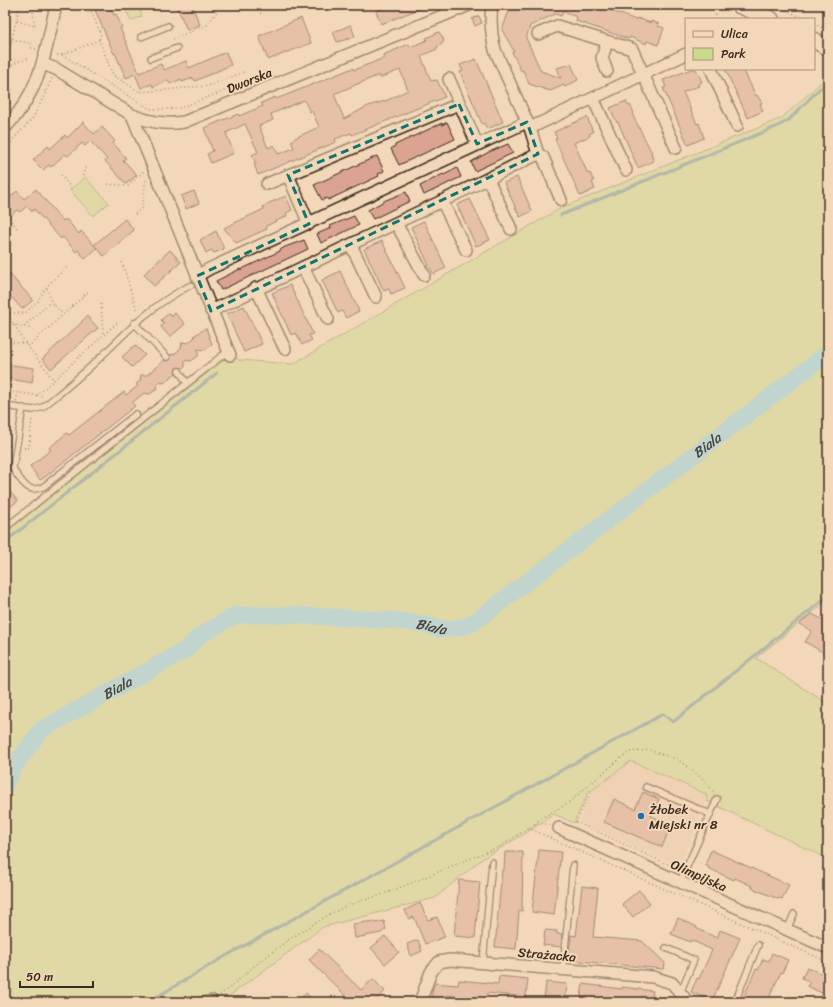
<svg xmlns="http://www.w3.org/2000/svg" width="833" height="1007" font-family="Sriracha,sans-serif">
<style>
.built{fill:#ebc8ad}
.green{fill:#cad98d;stroke:#828256}
.lines{fill:none;stroke-linecap:round;stroke-linejoin:round}
.stream{stroke:#688d97;stroke-width:3}
.river{stroke:#86cfe7;stroke-width:17}
.building{fill:#daa490;stroke:#3b2a1e;fill-rule:evenodd}
.lane-casing{stroke:#3b2a1e;stroke-width:8}
.street-casing{stroke:#3b2a1e;stroke-width:14}
.secondary-casing{stroke:#3b2a1e;stroke-width:18}
.path{stroke:#3b2a1e;stroke-width:1.5;stroke-dasharray:1 3;stroke-linecap:butt}
.lane{stroke:#f2d8b9;stroke-width:5.5}
.street{stroke:#f2d8b9;stroke-width:11}
.secondary{stroke:#f2d8b9;stroke-width:15}
.marked{fill:none;stroke:#0f766e;stroke-width:3;stroke-dasharray:8 5;stroke-linejoin:round}
.poi-dot{fill:#1f6fb2;stroke:#f2d8b9;stroke-width:1.5}
.labels{text-anchor:middle;stroke-width:4;stroke-linejoin:round;paint-order:stroke}
.street-label{font-size:13px;fill:#3b2a1e;stroke:#f2d8b9}
.poi-label{font-size:13px;fill:#3b2a1e;stroke:#f2d8b9;text-anchor:start}
.water-label{font-size:14px;font-style:italic;fill:#46433c;stroke:#f2d8b9}
</style>
<rect width="100%" height="100%" fill="#f2d8b9"/>
<filter id="ink" filterUnits="userSpaceOnUse"><feTurbulence type="fractalNoise" baseFrequency=".025" numOctaves="2"/><feDisplacementMap in="SourceGraphic" scale="8" xChannelSelector="R" yChannelSelector="G"/><feConvolveMatrix kernelMatrix="1 2 1 2 8 2 1 2 1" color-interpolation-filters="sRGB"/></filter>
<g filter="url(#ink)">
<!-- built -->
<path class="built" d="M631 761 706 795 707 801 682 859 673 863 579 822 592 791Z"/>
<!-- green -->
<path class="green" d="M124 5H138L142 16 131 21Z
M828 76V600L756 658 828 704V859L707 801 706 794 631 761 591 791 589 790 574 823 554 814 529 831 482 859 435 898 323 927 221 1002H5V533L230 355 239 360 293 364 561 208 782 118Z
M85 177 109 203 93 216 70 190Z"/>
<g class="lines">
<!-- stream -->
<path class="stream" d="M561 215 776 127 789 120 819 89 828 84
M5 542 217 373
M148 1002 224 957 663 714 673 722 828 596"/>
<!-- river -->
<path class="river" id="s1" d="M5 785 13 768 41 730 187 649 198 637 235 615H294L400 621 427 625 439 629H448L465 626 473 623 828 353"/>
</g>
<!-- building -->
<path class="building" d="M93 5H110L114 15 116 14 122 27 120 28 139 73 161 64 164 70 186 61 189 68 226 52 231 65 195 81 193 78 182 82 181 79 170 84 168 80 153 87 152 84 141 88 135 74 126 78 115 53 114 54Z
M176 5H192L200 25 187 30Z
M399 5H429L381 24 376 11 388 6 390 8Z
M516 5H590L603 10 604 8 636 20 637 18 651 23V21L659 24 658 26 664 28 658 45 647 41 646 44 630 37 629 39 576 21 577 17 563 12 561 16 555 14 530 26 526 38 541 71 561 78 557 68 571 64 578 80 565 87 564 85 550 91 529 84 523 70 521 71 512 52 514 51 502 30 510 8Z
M479 16 482 23 475 26 472 19Z
M301 18 311 43 268 60 259 36Z
M351 25 355 37 337 42 333 32Z
M439 32 444 40 442 44 437 47V49L421 56 431 81 437 80 445 97 352 135 351 133 335 139 336 142 258 175 254 164H256L252 155 258 152 245 124 226 133 234 153 211 163 207 154 213 151 204 128 238 114 239 116 263 106 261 103 275 97 276 99 289 94 353 68 354 70 384 58 383 55 409 44 410 47 427 40 426 38ZM400 70 408 90 388 100 368 106 344 119 334 94 379 75 380 78ZM304 100 310 112 312 111 319 127 295 138V139L291 141 294 148 278 154 274 145 268 148 259 126 273 120 271 114Z
M476 59 503 122 487 129 484 123 482 124 460 72 463 71 460 65Z
M691 69H696L702 82 698 84 699 86 683 92 697 124 699 123 704 138 688 145 663 88 666 87 663 80Z
M725 69H743L756 96 757 95 762 103 760 104 763 111 748 118Z
M626 101 628 106 630 105 634 113 632 114 652 153 651 154 654 161 638 168 618 122 617 123 610 108Z
M587 117 593 132 589 134 590 136 574 143 588 174 590 173 594 181 592 182 595 189 580 196 555 139 557 138 554 132Z
M83 122 94 134 102 127 115 141 113 143 126 158 123 160 137 175 126 184 105 161 107 159 90 141 85 146 82 143 68 156 65 154 51 167 49 165 43 170 33 160 48 146 50 149 65 135 67 138Z
M447 122 455 139 399 165 391 149 395 146V145L442 123V125Z
M508 144 513 153 475 171 471 162 489 152Z
M377 156 384 171 378 174 379 176 328 200 327 198 322 200 314 185Z
M457 168 461 177 424 195 420 186 443 174 444 175Z
M517 177 532 211 520 217 504 183Z
M36 189 63 221 66 219 79 234 81 231 97 248 85 259 78 250 76 252 63 237 61 239 34 209 32 212 27 206 20 212 17 210 5 220V202L17 191 24 199Z
M194 191 199 203 186 209 181 196Z
M406 192 410 201 373 219 368 210 386 200Z
M286 196 292 210 286 213 287 216 266 226 267 229 236 243 224 228 264 209 263 207 269 203Z
M470 199 490 240 476 246 457 205Z
M354 216 359 225 321 243 317 234 331 228 330 226 335 224Z
M125 219 134 230 104 256 94 245Z
M424 221 446 268 433 274 411 227Z
M216 231 224 249 214 253 212 250 206 253 200 240Z
M304 240 308 249 221 290 216 281 240 269V270L280 251V250L285 247Z
M382 241 405 288 391 294 389 289 384 291 364 249Z
M170 250 181 262 154 286 144 274Z
M5 269 33 300 22 309 5 290Z
M340 271 359 311 346 318 342 311 338 313 322 280Z
M290 285 313 334 309 335 312 340 302 345 296 333 291 335 272 293Z
M244 306 262 344 244 352 227 314Z
M169 313 172 317 175 313 185 324 170 337 161 327 164 323 161 320Z
M87 316 98 328 51 369 42 359 82 322V321Z
M206 328 212 344 205 350 198 349V356L191 361 185 360V367L182 368 179 367 176 368 175 371 176 373 171 377 164 383 158 382 157 388 154 391 150 394 144 393 132 403 135 406 41 480 38 478 30 466 51 450 49 448 67 433 69 435 124 392 126 395 138 386 136 384 140 381 141 375H147L164 360 166 361 170 360 171 358 170 355 174 354 181 348 182 342 188 343 194 338 195 335Z
M135 345 145 355 132 367 122 357Z
M5 364 34 368 32 383 5 378Z
M5 486 18 501 5 510Z
M812 614 828 622V655L805 642 812 631 799 624Z
M643 792 659 799 651 816 671 825 662 847 604 822 614 799 635 809Z
M539 850 561 852 554 915 532 912Z
M711 850 789 885 782 899 779 898 778 899 752 888V886L735 878 734 880 708 868V866L705 865Z
M505 852H523L522 911H519L516 949 495 947 502 870H504Z
M459 880 480 882 475 938 454 936Z
M582 886 598 888 593 937 642 941 665 963 664 969 568 960 571 935 576 936Z
M639 890 650 903 633 917 622 904Z
M420 903 428 920 437 917 445 937 425 944 414 917 409 919 405 910Z
M678 918 697 927 696 928 717 938 720 930 740 938 712 1001 691 992 697 978 699 979 712 950 691 940 690 942 671 934Z
M374 921 375 923 384 921 386 929 381 933 355 938 353 924Z
M545 930 557 931V934H562L561 947 543 945Z
M385 936 399 952 385 964 371 948Z
M418 940 422 951 411 956 407 944Z
M319 949 361 990 373 979 385 991 375 1002H352L309 960Z
M772 953 788 960 782 973 781 972 767 1002H752L743 998 756 969 758 970 763 959 769 961Z
M807 967 828 976V996L807 986 810 982 802 978Z
M499 976 528 979 526 997 487 993 486 999 446 995V998L431 997 434 983 458 985 459 980 498 984Z
M546 982 567 984 565 1002 544 1000Z
M583 984 622 989V987L653 991 651 1002H620L591 998V1002H580Z
M306 993 315 1002H298Z"/>
<g class="lines">
<!-- lane casing -->
<g class="lane-casing">
<path id="lane" d="M141 37 168 26
M151 58 177 48
M134 323 167 357
M179 371 187 383
M5 406 33 410 43 407C63 391 84 373 103 355 131 327 155 303 191 285
M23 408 13 467C14 472 17 475 20 479 27 489 32 491 43 487L136 414
M5 528 223 355
M646 787 710 814
M680 882 717 799
M787 930 794 914
M666 948 694 960 680 993
M483 963 492 862
M563 969 573 865
M193 1002 213 998
M735 1002 758 945"/>
</g>
<!-- street casing -->
<g class="street-casing">
<path id="street" d="M492 5C490 21 491 34 495 50L530 128 538 154 543 157 561 200
M538 34 557 26 632 49 676 148
M43 64 56 69 132 115C150 122 165 125 184 122L469 5
M711 69 737 126
M607 71 602 58 607 42
M449 79 477 144
M593 98 626 170
M132 115 230 355
M5 128C40 93 46 51 56 5
M530 128 686 54
M288 175 309 224
M488 179 511 229
M267 184 459 104
M442 201 466 250
M396 223 424 275
M351 245 376 297
M303 267 328 319
M197 276 209 269 527 122
M256 288 285 349
M211 311 442 201 538 154
M559 828 828 948
M420 1002 431 972 439 962 450 960 653 977 672 983 688 1002"/>
</g>
<!-- secondary casing -->
<g class="secondary-casing">
<path id="secondary" d="M738 5 771 19
M814 40 828 48"/>
</g>
<!-- path -->
<path class="path" d="M88 5 101 34 99 40
M258 5 262 16
M775 5 805 19
M352 7 354 5
M714 19 716 14
M17 21 35 26 32 5
M814 23 828 31
M12 39 32 44
M173 39 207 25 218 10
M31 48 36 49
M57 55H62L99 40 113 75 140 92 208 86 246 71
M62 55 150 109H177L251 81
M7 59 19 61
M5 69 20 5
M5 69 19 61 28 59
M5 86 15 92
M44 91 46 92 52 78
M5 148 33 118 46 92
M61 175 71 188
M82 180 86 165
M108 184 128 186 144 171
M135 214 142 208 146 178
M6 215 18 229
M122 262 137 311
M47 288 51 302 63 314
M101 304 103 334
M6 313H25L38 301 47 286 67 267
M8 315 26 344 54 380
M5 323 30 328 40 336
M24 326 51 302
M5 341 26 344
M28 347 89 291
M5 391 44 396
M36 396 118 322
M16 401 18 393
M5 446H10
M24 448H29L32 418
M590 793 576 822 678 869
M535 824 540 819 568 803 628 752 649 750 677 759 703 779 714 792
M528 828 828 962
M220 995 228 989 259 962 288 940 330 914 348 905 384 894 501 846 535 824 540 823 550 825"/>
<!-- lane -->
<use href="#lane" class="lane"/>
<!-- street -->
<use href="#street" class="street"/>
<!-- secondary -->
<use href="#secondary" class="secondary"/>
</g>
</g>
<!-- marked area -->
<path d="M0 0H833V1007H0ZM459 104 477 144 527 122 538 154 211 311 197 276 309 224 288 175Z" fill="#f2d8b9" fill-opacity=".55" fill-rule="evenodd"/>
<path class="marked" d="M459 104 477 144 527 122 538 154 211 311 197 276 309 224 288 175Z"/>
<!-- markers -->
<circle class="poi-dot" cx="641" cy="816" r="4"/>
<g class="labels">
<!-- street labels -->
<g class="street-label">
<text transform="translate(249 80) rotate(-22)" y="5">Dworska</text>
<text transform="translate(699 875) rotate(24)" y="5">Olimpijska</text>
<text transform="translate(547 954) rotate(5)" y="5">Strażacka</text>
</g>
<!-- poi labels -->
<g class="poi-label">
<text x="649" y="814">Żłobek<tspan x="649" dy="15">Miejski nr 8</tspan></text>
</g>
<!-- water labels -->
<g class="water-label">
<text dy="5" stroke="none"><textPath href="#s1" startOffset="826">Biala</textPath></text>
<text dy="5" stroke="none"><textPath href="#s1" startOffset="489">Biala</textPath></text>
<text dy="5" stroke="none"><textPath href="#s1" startOffset="153">Biala</textPath></text>
</g>
</g>
<!-- margin -->
<rect width="833" height="1007" fill="none" stroke="#f2d8b9" stroke-width="20"/>
<rect x="10" y="10" width="813" height="987" fill="none" stroke="#3b2a1e" stroke-width="1.5" filter="url(#ink)"/>
<!-- legend -->
<rect x="685" y="18" width="130" height="52" fill="#f2d8b9" stroke="#a9927b"/>
<rect x="693" y="31" width="20" height="6" fill="#f2d8b9" stroke="#a9927b"/>
<text x="721" y="38" font-size="12" fill="#3b2a1e">Ulica</text>
<rect x="693" y="48" width="20" height="12" fill="#cad98d" stroke="#a9927b"/>
<text x="721" y="58" font-size="12" fill="#3b2a1e">Park</text>
<!-- scale -->
<path d="M20 981v6h73v-6" fill="none" stroke="#3b2a1e" stroke-width="2"/>
<text x="26" y="981" font-size="12" fill="#3b2a1e" stroke="#f2d8b9" stroke-width="3" paint-order="stroke">50 m</text>
</svg>
